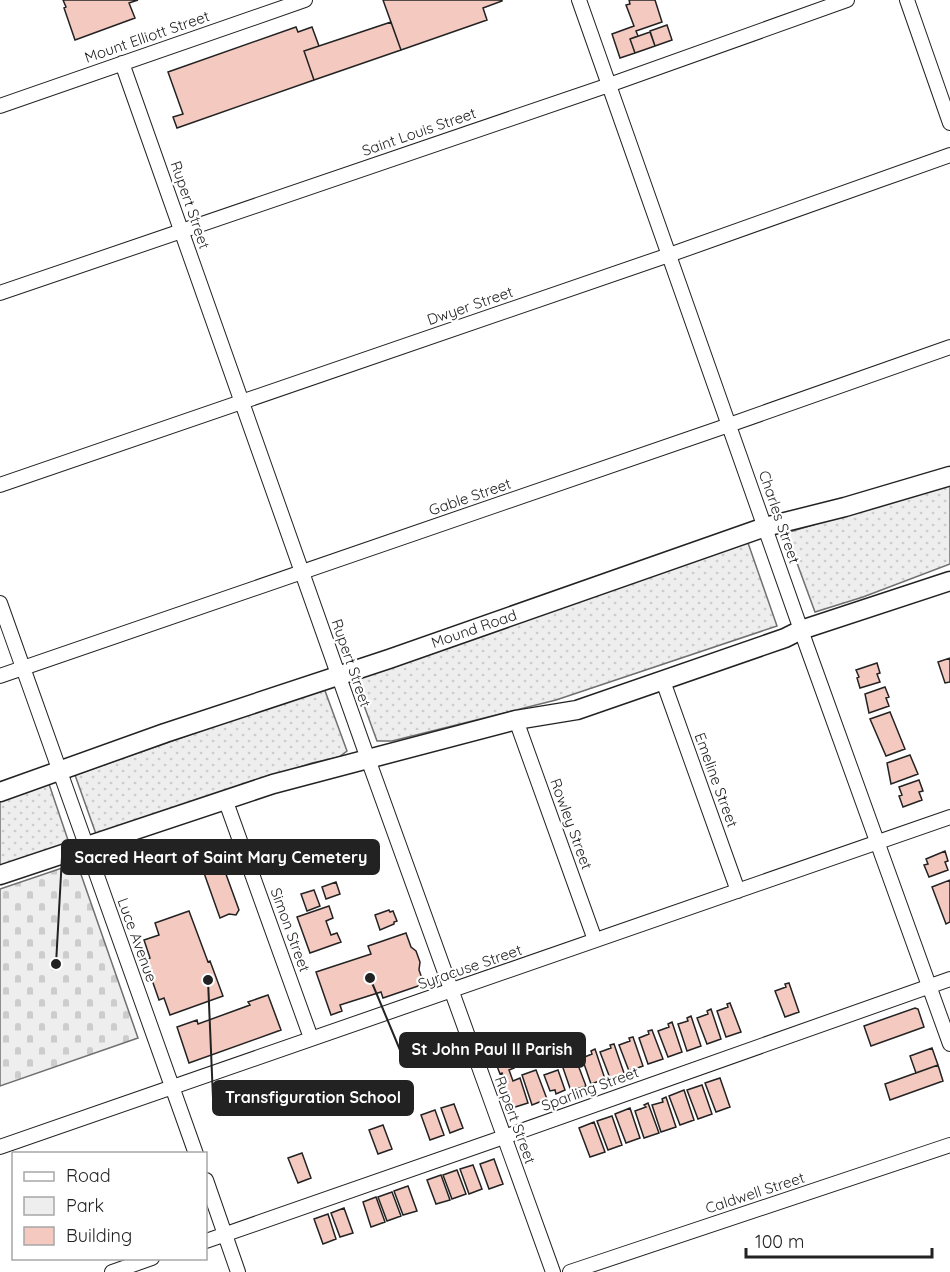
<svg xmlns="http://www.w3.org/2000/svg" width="950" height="1272" font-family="Quicksand,sans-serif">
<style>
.green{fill:url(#green-dots);stroke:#6f6f6f;stroke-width:1.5}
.cemetery{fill:url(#cemetery-stones);stroke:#6f6f6f;stroke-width:1.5}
.building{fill:#f3c9c0;stroke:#222;stroke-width:1.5}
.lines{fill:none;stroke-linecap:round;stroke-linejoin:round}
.minor-casing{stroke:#222;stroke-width:16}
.major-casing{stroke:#222;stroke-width:21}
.minor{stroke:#fff;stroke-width:14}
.major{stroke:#fff;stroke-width:18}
.labels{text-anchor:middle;stroke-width:4.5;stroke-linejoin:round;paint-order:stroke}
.street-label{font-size:15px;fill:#222;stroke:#fff}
.leader{fill:none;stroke:#222;stroke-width:2}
.callout-dot{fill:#222;stroke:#fff;stroke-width:2}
.callout{fill:#222;stroke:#222;stroke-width:2}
.callout-label{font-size:16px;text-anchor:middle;font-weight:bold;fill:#fff}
</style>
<defs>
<pattern id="green-dots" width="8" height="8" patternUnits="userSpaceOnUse" patternTransform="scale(1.5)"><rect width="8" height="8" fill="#eee"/><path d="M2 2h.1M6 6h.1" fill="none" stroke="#ccc" stroke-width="1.8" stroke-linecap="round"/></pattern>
<pattern id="cemetery-stones" width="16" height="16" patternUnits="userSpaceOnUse" patternTransform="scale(1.5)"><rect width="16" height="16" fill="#eee"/><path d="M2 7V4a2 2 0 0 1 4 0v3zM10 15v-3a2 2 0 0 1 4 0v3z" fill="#ccc"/></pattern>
</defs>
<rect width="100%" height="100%" fill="#fff"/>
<!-- green -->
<path class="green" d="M950 484V564L863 597 815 612 786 533Z
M747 540 777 626 556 700 392 741H377L354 678Z
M324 688 347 751 339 757 312 763 96 834 75 775Z
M48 781 69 843 0 866V798Z"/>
<!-- cemetery -->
<path class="cemetery" d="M77 863 138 1038 0 1086V889Z"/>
<!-- building -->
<path class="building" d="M63 0H138L129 3 135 18 75 40 64 8 66 7Z
M383 0H502V1L483 8 487 20 401 50Z
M629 0H655L662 22 636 31 638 36 630 39 635 53 620 58 612 34 634 26 626 5 630 4Z
M391 22 401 50 314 80 304 51Z
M667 25 672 40 655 46 650 31Z
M296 27 298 32 312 27 319 46 304 51 314 80 177 128 173 117 183 114 168 72Z
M650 32 655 46 635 53 630 39Z
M950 658V682L945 683 938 662Z
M877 663 880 673 877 674 880 682 860 688 857 678 859 677 856 670Z
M885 687 889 697 886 698 889 706 869 713 865 694Z
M890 712 905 749 886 756 870 719Z
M910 755 918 774 891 784 887 763Z
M919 780 923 791 919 792 922 800 903 807 899 796 902 795 899 787Z
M945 851 948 861 945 862 948 870 929 877 924 865 928 864 926 859Z
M223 866 239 910 236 915 229 914 220 918 204 873Z
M950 880V922L946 924 932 887Z
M336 882 340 894 326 899 322 887Z
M314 890 320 906 307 911 301 894Z
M329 906 333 918 326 921 331 935 337 933 341 942 310 953 297 917Z
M389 910 390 912 393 911 397 921 394 922V924L380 930 375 915Z
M189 911 208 962 210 961 223 996 170 1015 164 998 159 1000 145 960 150 958 144 940 159 935 155 923Z
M406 933 411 947 416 951 420 962 419 970 424 984 383 998 381 992 340 1005 342 1011 331 1015 316 972 371 954 368 946Z
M789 983 799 1012 785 1017 775 991 786 987 785 984Z
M268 995 281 1030 189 1063 177 1027 197 1020 198 1024 250 1005 248 1002Z
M730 1003 741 1032 726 1037 717 1011 728 1007 727 1004Z
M915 1008 918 1009 924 1027 871 1046 864 1026Z
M711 1009 721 1039 707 1044 697 1018 708 1014 707 1011Z
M691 1016 701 1046 687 1051 678 1024 688 1021 687 1018Z
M672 1022 682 1052 668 1057 658 1031 669 1027 668 1024Z
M652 1030 663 1059 648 1064 639 1038 649 1034 648 1031Z
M633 1037 643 1066 629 1071 619 1045 630 1041 629 1038Z
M614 1044 624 1073 610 1078 600 1052 611 1048 610 1045Z
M932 1048 938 1065 916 1073 910 1056Z
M595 1049 605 1079 591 1084 582 1058 592 1054 591 1051Z
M509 1056 514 1068 509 1070 513 1081 520 1078 528 1103 512 1108 504 1084 506 1083 502 1073 500 1074 495 1061Z
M575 1057 586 1086 571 1091 562 1065 573 1061 572 1058Z
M938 1065 943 1081 890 1100 885 1084Z
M536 1070 547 1099 532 1105 522 1075Z
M558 1070 565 1090 556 1094 555 1090 550 1091 544 1075Z
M720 1078 730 1107 716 1112 705 1083Z
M702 1085 712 1114 698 1119 687 1090Z
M684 1090 694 1120 680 1125 669 1096Z
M666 1097 676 1127 661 1132 652 1105 663 1102 662 1099Z
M648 1103 659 1133 644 1138 635 1111 646 1107 644 1105Z
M454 1104 463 1128 450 1133 441 1108Z
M630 1108 640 1138 626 1143 615 1114Z
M435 1110 444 1135 430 1140 421 1115Z
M612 1116 622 1145 608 1150 597 1121Z
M594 1122 605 1152 590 1157 579 1128Z
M383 1125 392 1149 378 1154 369 1130Z
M302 1153 311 1178 298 1183 288 1158Z
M494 1159 503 1184 489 1189 480 1164Z
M473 1165 482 1189 469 1194 460 1169Z
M457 1170 466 1194 452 1199 443 1175Z
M441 1175 450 1200 436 1204 427 1180Z
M408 1186 417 1211 403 1215 394 1191Z
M392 1192 401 1216 387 1221 378 1197Z
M376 1197 385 1222 371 1227 363 1202Z
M344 1208 353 1233 340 1237 331 1213Z
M328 1214 336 1239 323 1244 314 1219Z"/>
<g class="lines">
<!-- minor casing -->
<g class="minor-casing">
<path id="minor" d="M579 0 807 647 950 1044
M907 0 950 123
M122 63 368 759 553 1272
M0 106 305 0
M0 293 609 85 847 0
M0 485 669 255 950 155
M0 603 196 1154
M0 676 729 425 950 347
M663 681 738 891
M516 720 595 940
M225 799 311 1038
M0 1147 950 817
M206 1180 238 1272
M206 1241 504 1137 950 979
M112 1272 152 1258
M570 1272 950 1145"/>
</g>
<!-- major casing -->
<g class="major-casing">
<path id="major" d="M0 792 165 733 389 659 765 527 845 507 950 476
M0 875 273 784 516 720 577 710 785 638 801 630 950 581"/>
</g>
<!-- minor -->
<use href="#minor" class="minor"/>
<!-- major -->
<use href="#major" class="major"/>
</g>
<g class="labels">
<!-- street labels -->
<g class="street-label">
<text transform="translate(147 37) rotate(-19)" y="5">Mount Elliott Street</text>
<text transform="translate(419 132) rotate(-19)" y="5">Saint Louis Street</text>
<text transform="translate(190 205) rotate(71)" y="5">Rupert Street</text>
<text transform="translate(470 306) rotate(-19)" y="5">Dwyer Street</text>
<text transform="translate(470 497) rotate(-19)" y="5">Gable Street</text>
<text transform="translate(779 517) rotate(71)" y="5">Charles Street</text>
<text transform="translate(474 629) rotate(-19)" y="5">Mound Road</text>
<text transform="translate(351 663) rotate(71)" y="5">Rupert Street</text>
<text transform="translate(716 780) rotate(70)" y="5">Emeline Street</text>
<text transform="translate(571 824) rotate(70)" y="5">Rowley Street</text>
<text transform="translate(290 930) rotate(70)" y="5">Simon Street</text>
<text transform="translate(137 940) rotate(70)" y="5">Luce Avenue</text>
<text transform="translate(470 967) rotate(-19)" y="5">Syracuse Street</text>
<text transform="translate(590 1089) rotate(-20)" y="5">Sparling Street</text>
<text transform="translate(515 1120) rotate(70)" y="5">Rupert Street</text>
<text transform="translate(755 1193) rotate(-18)" y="5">Caldwell Street</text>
</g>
</g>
<!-- callouts -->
<path class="leader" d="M56 964L62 857M370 978L400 1050M208 980L213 1098"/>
<g class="callout-dot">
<circle cx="56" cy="964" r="6"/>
<circle cx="370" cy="978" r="6"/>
<circle cx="208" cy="980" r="6"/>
</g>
<g class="callout">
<rect x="62" y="840" width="317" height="34" rx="6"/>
<rect x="400" y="1033" width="185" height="34" rx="6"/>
<rect x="213" y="1081" width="200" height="34" rx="6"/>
</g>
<g class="callout-label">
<text x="221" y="863">Sacred Heart of Saint Mary Cemetery</text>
<text x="492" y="1055">St John Paul II Parish</text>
<text x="313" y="1103">Transfiguration School</text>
</g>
<!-- legend -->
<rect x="12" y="1152" width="195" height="108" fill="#ffffff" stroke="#a7a7a7" stroke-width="1.5"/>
<rect x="24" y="1172" width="30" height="9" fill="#ffffff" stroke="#a7a7a7" stroke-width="1.5"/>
<text x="66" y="1182" font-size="18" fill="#222222">Road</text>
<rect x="24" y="1197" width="30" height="18" fill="#eeeeee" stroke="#a7a7a7" stroke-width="1.5"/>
<text x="66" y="1212" font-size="18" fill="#222222">Park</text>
<rect x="24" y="1227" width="30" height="18" fill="#f3c9c0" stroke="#a7a7a7" stroke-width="1.5"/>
<text x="66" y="1242" font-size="18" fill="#222222">Building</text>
<!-- scale -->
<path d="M746 1248v9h186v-9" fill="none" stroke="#222222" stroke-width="3"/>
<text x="755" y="1248" font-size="18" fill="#222222" stroke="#ffffff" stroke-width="4.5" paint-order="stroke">100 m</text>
</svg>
